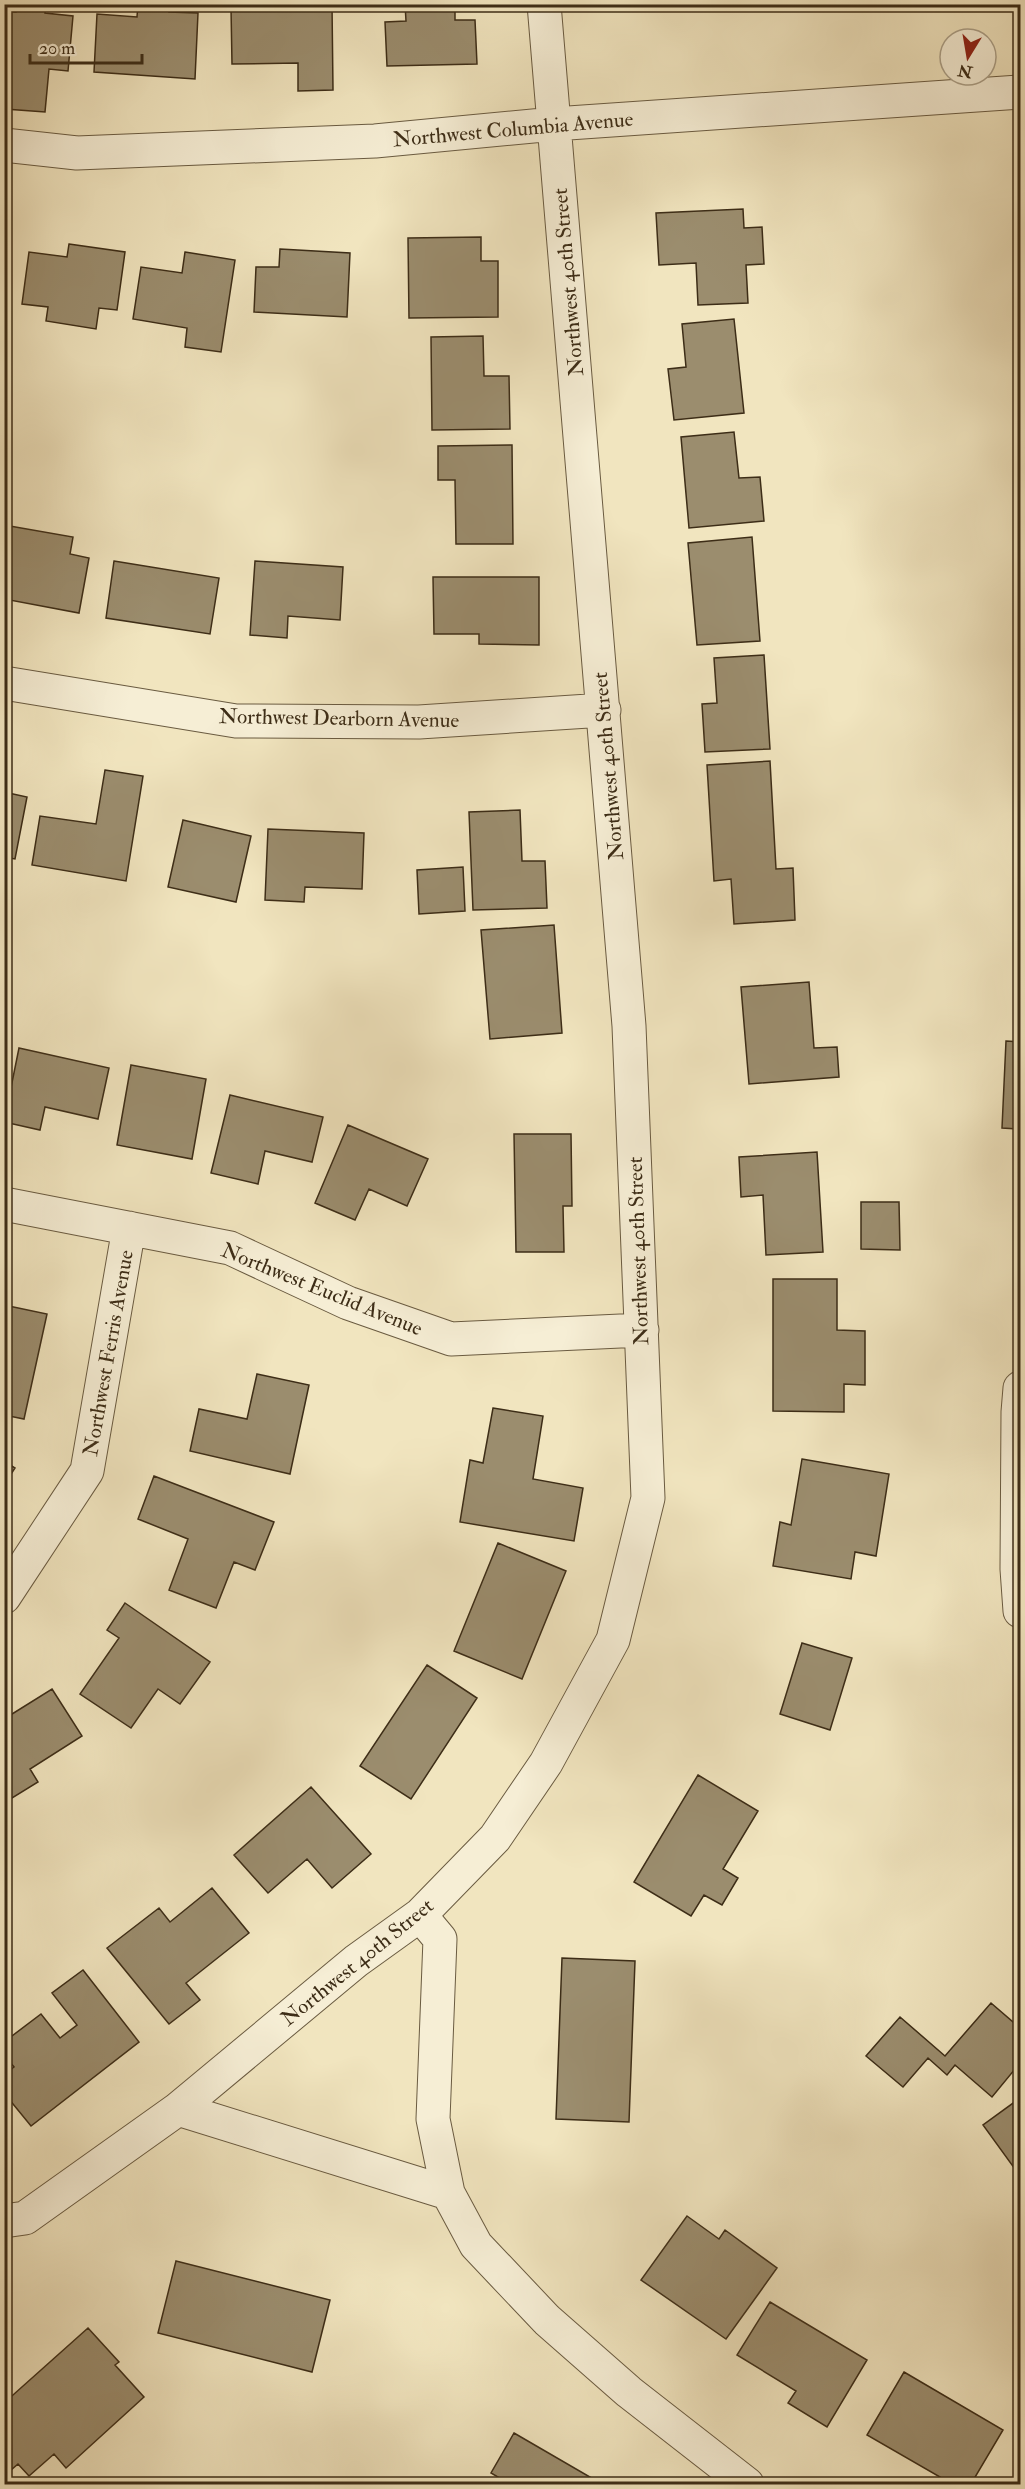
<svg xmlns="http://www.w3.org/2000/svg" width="1025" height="2489" font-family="'IM FELL Double Pica',serif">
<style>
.building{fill:#9b8d6e;stroke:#3d2d17;stroke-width:1.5}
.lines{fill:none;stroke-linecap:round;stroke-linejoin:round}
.minor-casing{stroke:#6a5b41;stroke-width:35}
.minor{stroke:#f6eed5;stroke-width:33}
.labels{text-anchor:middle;stroke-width:4.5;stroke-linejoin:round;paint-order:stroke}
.street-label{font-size:21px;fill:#3d2d17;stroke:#f6eed5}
</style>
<rect width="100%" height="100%" fill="#f1e5bf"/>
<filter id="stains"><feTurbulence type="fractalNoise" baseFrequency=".00333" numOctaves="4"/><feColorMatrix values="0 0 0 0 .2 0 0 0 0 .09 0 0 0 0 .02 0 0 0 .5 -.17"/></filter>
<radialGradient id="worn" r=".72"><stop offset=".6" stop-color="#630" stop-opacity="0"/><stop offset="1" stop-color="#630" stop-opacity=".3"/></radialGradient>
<!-- building -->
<path class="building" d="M17 4H46L45 13 73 16 68 71 49 69 45 112 5 109 9 66 4 65V11L16 12Z
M138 4H170L169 12 198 13 195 79 94 72 97 14 137 17Z
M279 4H332L333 90 298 91V63L232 64 231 8 279 7Z
M405 4H455V20H475L477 64 387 66 385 22 406 21Z
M743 209 744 228 762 227 764 264 746 265 748 303 698 305 696 263 659 265 656 213Z
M481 237V261H498V317L409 318 408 238Z
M69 244 125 252 117 310 99 308 96 329 46 321 48 307 22 304 29 252 67 257Z
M280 249 350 253 347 317 254 312 256 267H279Z
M185 252 235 260 221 352 185 347 187 328 133 319 141 267 182 273Z
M734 319 744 413 674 420 668 369 686 367 682 324Z
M483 336 484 376H509L510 429 432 430 431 337Z
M734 432 739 478 760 477 764 521 689 528 681 437Z
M512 445 513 544H456L455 480H438V446Z
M4 525 73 537 70 554 89 558 79 613 4 599Z
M752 537 760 641 697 645 688 543Z
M114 561 219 578 210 634 106 618Z
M255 561 343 567 340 620 288 616 287 638 250 635Z
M433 577H539V645L479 644V634H434Z
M764 655 770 749 705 752 702 704 717 703 714 658Z
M770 761 776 869 793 868 795 920 734 924 731 879 714 881 707 765Z
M105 770 143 776 126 881 32 865 40 816 96 824Z
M4 792 27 797 15 859 4 857Z
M520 810 522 861H545L547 908 473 910 469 812Z
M183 820 251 836 236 902 168 887Z
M268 829 364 833 362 889 305 887 304 902 265 900Z
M463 867 465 911 419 914 417 870Z
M554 925 562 1033 490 1039 481 930Z
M809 982 814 1048 837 1047 839 1077 749 1084 741 987Z
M1006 1041 1020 1042V1129L1002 1128Z
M19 1048 109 1068 98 1119 45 1107 40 1130 4 1122Z
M131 1065 206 1079 192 1159 117 1145Z
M230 1095 323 1117 312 1162 265 1151 258 1184 211 1173Z
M348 1125 428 1159 407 1206 369 1189 355 1220 315 1203Z
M514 1134H571L572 1206H563L564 1252H516Z
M817 1152 823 1252 766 1255 763 1195 741 1197 739 1157Z
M861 1202H899L900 1250 861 1249Z
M773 1279H837V1330L865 1331V1385L844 1384V1412L773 1411Z
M4 1305 47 1314 24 1419 4 1415Z
M257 1374 309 1385 290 1474 190 1451 199 1409 247 1419Z
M493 1408 543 1416 533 1479 583 1488 574 1541 460 1522 470 1460 483 1463Z
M802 1459 889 1474 876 1556 855 1552 851 1579 773 1566 780 1522 791 1525Z
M4 1461 15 1468 4 1485Z
M154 1476 274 1522 255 1570 234 1562 216 1608 169 1590 188 1539 138 1519Z
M498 1543 566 1571 522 1679 454 1651Z
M125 1603 210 1662 180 1704 158 1689 131 1728 80 1694 119 1638 107 1630Z
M802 1643 852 1658 830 1730 780 1714Z
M427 1665 477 1698 411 1799 360 1766Z
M52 1689 82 1736 30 1769 38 1782 4 1803V1719Z
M698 1775 758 1811 723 1869 738 1878 722 1905 704 1895 691 1916 634 1882Z
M311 1787 371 1854 332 1888 307 1859 268 1893 234 1855Z
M212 1888 249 1933 186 1983 200 2000 169 2024 107 1948 159 1908 170 1922Z
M562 1958 635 1961 629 2122 556 2119Z
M83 1970 139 2042 31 2126 4 2093V2075L14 2067 4 2055V2042L41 2014 60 2038 77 2025 52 1993Z
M991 2003 1020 2028V2063L992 2097 955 2065 947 2075 928 2058 903 2087 866 2056 900 2017 945 2056Z
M1020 2098V2176L983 2125Z
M687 2216 719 2239 725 2230 777 2268 726 2339 641 2280Z
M176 2261 330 2300 312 2372 158 2333Z
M770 2302 867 2360 827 2427 788 2403 796 2391 737 2355Z
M88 2328 119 2362 115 2365 144 2397 66 2468 54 2454 29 2476 18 2464 4 2476V2403Z
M904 2372 1003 2430 971 2484H952L867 2435Z
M514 2433 602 2484H500L503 2480 491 2473Z"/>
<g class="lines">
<!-- minor casing -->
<g class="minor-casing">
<path id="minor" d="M4 145 77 153 375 141 554 124 1020 92
M4 683 236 721 419 722 604 710
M4 1204 230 1248 348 1303 451 1339 642 1330
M1020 1388 1018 1412 1017 1569 1020 1611
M4 1597 87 1471 129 1228
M420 1915 440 1939 433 2119 448 2193 476 2245 547 2320 629 2392 747 2484
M178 2109 448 2193
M4 2221 25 2218 178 2109 356 1961 420 1915 495 1838 546 1763 613 1640 648 1498 629 1026 544 4"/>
</g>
<!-- minor -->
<use href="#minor" class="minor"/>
</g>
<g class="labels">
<!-- street labels -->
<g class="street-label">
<text transform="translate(513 129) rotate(-5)" y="7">Northwest Columbia Avenue</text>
<text transform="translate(568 282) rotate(-95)" y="7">Northwest 40th Street</text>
<text transform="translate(339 718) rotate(1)" y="7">Northwest Dearborn Avenue</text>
<text transform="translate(608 766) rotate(-95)" y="7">Northwest 40th Street</text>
<text transform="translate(638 1251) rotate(-92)" y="7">Northwest 40th Street</text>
<text transform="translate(322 1289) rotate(22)" y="7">Northwest Euclid Avenue</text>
<text transform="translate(108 1353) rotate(-80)" y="7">Northwest Ferris Avenue</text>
<text transform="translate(357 1962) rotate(-39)" y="7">Northwest 40th Street</text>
</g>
</g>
<!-- margin -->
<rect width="1025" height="2489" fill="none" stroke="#f1e5bf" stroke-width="24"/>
<rect x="6" y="6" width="1013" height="2477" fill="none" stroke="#3d2d17" stroke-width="3"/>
<rect x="12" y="12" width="1001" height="2465" fill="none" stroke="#3d2d17" stroke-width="1.5"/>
<!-- north arrow -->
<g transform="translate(968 57) rotate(191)"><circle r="28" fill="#f6eed5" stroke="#aca189" stroke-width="1.5"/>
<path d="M0-4.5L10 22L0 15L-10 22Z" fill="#8f2418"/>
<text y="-9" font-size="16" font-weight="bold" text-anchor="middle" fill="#3d2d17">N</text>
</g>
<!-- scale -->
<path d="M30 54v9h112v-9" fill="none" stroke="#3d2d17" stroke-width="3"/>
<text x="39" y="54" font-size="18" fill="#3d2d17" stroke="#f6eed5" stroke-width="4.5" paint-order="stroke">20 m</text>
<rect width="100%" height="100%" filter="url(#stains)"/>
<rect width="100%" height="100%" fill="url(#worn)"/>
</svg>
